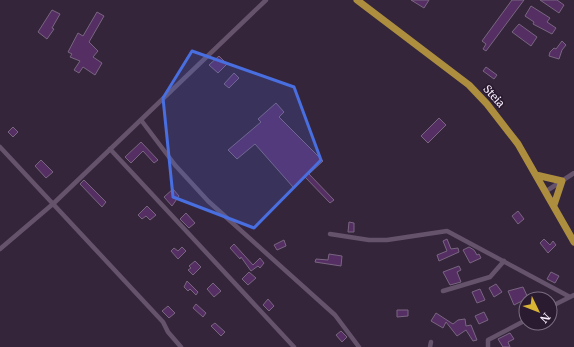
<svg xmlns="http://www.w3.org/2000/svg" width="574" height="347" font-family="Merriweather,serif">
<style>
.building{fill:#552e64;stroke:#78667f}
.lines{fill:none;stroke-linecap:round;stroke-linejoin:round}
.minor{stroke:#65536c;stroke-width:4.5}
.primary{stroke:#ad8e3f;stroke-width:7}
.marked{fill:#496edf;fill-opacity:0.2;stroke:#496edf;stroke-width:3;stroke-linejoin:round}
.labels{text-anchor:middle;stroke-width:3.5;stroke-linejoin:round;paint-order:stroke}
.street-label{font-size:11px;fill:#f7edfb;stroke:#2a1b30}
</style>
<rect width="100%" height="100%" fill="#35253b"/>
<!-- building -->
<path class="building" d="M411 0H429L424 8Z
M512 0H524L486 51 483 49 486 44 482 41Z
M540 0H557L564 5 559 13Z
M531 6 550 18 547 22 556 28 552 34 533 24 534 22 525 16Z
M52 10 60 14 52 28 54 29 47 39 38 32Z
M97 12 104 16 89 42 98 51 93 57 102 63 95 75 83 67 79 73 74 70 80 61 70 57 72 54 68 52 78 33 83 36Z
M519 24 537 37 531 46 512 32Z
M562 41 566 45 562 50 559 59 549 56 550 52 554 48 556 49Z
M219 56 227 64 218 73 209 65Z
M486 67 497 75 494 79 483 71Z
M234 73 239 78 229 88 224 84Z
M276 103 284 112 279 117 323 161 309 174 334 200 330 203 305 177 293 187 255 144 237 159 228 150 261 122 258 119Z
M439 118 446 125 428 143 421 136Z
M13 127 18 132 13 137 8 132Z
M141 142 158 160 154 163 143 151 131 163 125 157Z
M41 160 53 172 46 178 35 166Z
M84 180 106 202 102 207 80 184Z
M173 189 179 196 172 206 164 197Z
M147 206 156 215 150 220 146 216 142 219 138 215Z
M518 211 524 219 518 224 512 216Z
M186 213 195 223 189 228 180 219Z
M349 222 354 223V232H348Z
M447 239 451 249 458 248 459 252 439 261 437 255 447 251 443 241Z
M544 239 550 245 553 241 556 245 548 253 540 243Z
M284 240 286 246 277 250 274 245Z
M234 244 253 265 260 258 264 263 260 268 258 266 251 271 241 257 240 259 230 248Z
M182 247 186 251 178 259 171 251 174 248 178 251Z
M469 247 474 250 477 255 479 254 481 258 470 263 463 250Z
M329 254 342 256 341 266 315 262 316 259 328 260Z
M195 261 201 267 193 275 188 270 191 268 189 266Z
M459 266 461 270 457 272 461 282 450 285 443 272Z
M249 272 256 278 248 285 242 279Z
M551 272 559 276 555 283 547 279Z
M187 281 198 292 196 295 190 289 188 291 184 287Z
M213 283 221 291 214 297 207 289Z
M496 284 502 292 494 297 489 288Z
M523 287 528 298 514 305 508 291Z
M480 289 485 300 477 303 472 292Z
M268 299 274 306 269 311 263 305Z
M196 304 206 313 203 317 193 308Z
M168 306 175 313 169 318 162 311Z
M397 310H408V316L397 317Z
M484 312 488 320 479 324 475 316Z
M436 313 453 324 458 320 465 319 466 326 471 325 477 340 473 341 466 330 457 336 446 322 443 328 431 321Z
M215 323 225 332 221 336 211 326Z
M341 331 347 337 342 342 336 335Z
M510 333 514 339 508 342 510 347H503L498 339Z"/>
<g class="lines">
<!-- minor -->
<path class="minor" d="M141 120 175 165 208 201 335 315 359 347
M0 147 163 322 168 332 181 347
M110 149 294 347
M545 192 574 173
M330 234 369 240H387L447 231 570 297 574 295
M0 249 54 203 266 0
M443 291 490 277 504 261
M550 307 570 297
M430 347 431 342
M488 347V340L526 320"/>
<!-- primary -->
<path class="primary" d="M357 0 469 85 487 104 518 144 574 242
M536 175 562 181 554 205"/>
</g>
<!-- marked area -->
<path class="marked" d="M192 51 294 87 321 160 254 228 173 197 163 98Z"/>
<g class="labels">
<!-- street labels -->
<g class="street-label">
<text transform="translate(494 96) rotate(48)" y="4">Steia</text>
</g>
</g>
<!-- north arrow -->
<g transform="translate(538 311) rotate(133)"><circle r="19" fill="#2a1b30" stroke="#7c6f81"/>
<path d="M0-3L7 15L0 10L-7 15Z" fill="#d9b334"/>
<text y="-6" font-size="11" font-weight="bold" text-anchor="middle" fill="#f7edfb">N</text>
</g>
</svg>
